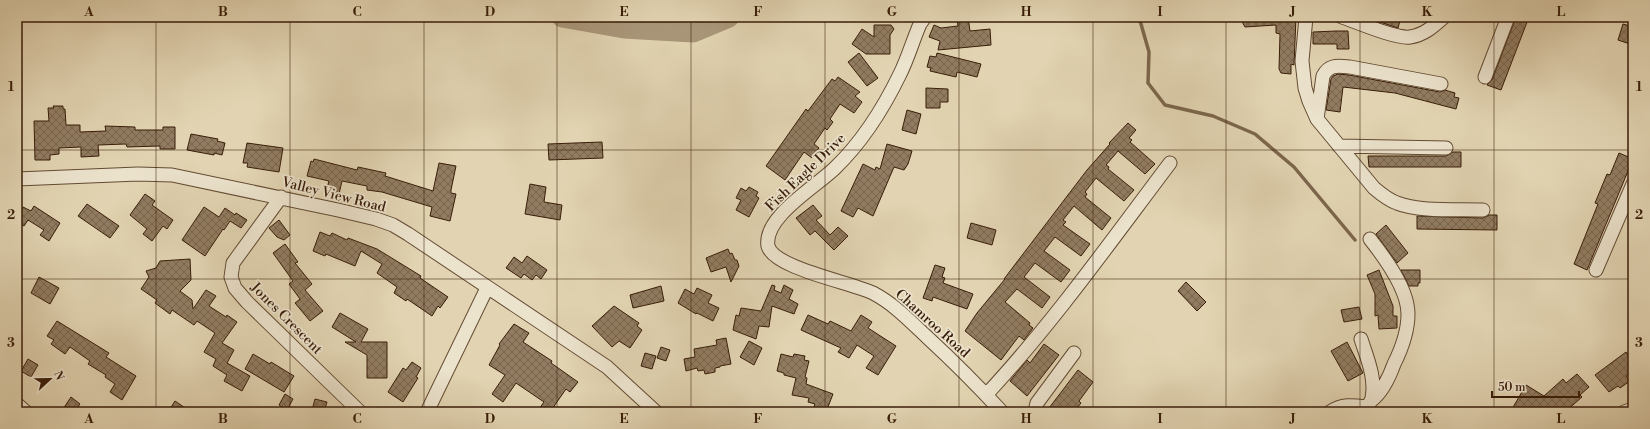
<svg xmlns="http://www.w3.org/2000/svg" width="1650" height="429" font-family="'Libre Bodoni',serif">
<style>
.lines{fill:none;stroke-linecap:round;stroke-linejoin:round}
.stream{stroke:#7c664c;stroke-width:3.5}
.river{stroke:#a99679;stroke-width:21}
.building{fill:url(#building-cross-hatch);stroke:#391d09}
.minor-casing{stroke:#634b33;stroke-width:15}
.minor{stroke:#ece3cd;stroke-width:13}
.grid{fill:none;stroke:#391d09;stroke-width:1;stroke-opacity:0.55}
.labels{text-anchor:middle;stroke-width:3.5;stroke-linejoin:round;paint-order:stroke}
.street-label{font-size:14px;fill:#391d09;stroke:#ece3cd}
.neatline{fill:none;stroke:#391d09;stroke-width:1.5}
.grid-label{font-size:13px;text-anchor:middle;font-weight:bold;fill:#391d09}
</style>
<defs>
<pattern id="building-cross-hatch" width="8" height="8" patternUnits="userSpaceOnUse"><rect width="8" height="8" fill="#917c61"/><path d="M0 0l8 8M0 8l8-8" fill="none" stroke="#77654e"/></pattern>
</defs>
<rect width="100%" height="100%" fill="#e2d4b2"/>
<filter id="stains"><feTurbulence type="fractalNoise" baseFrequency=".005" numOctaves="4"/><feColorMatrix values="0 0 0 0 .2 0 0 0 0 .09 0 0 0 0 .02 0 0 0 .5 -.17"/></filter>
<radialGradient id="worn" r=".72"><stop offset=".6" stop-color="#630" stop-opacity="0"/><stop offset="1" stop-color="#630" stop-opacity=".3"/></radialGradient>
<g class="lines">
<!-- stream -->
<path class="stream" d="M1139 17 1149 52 1148 83 1165 105 1213 116 1255 134 1294 167 1355 240"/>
<!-- river -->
<path class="river" d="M562 17 624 28 693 32 729 17"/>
</g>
<!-- building -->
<path class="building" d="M957 17H968L970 31 990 29 991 45 938 50 940 41 929 37 934 25 941 28 958 26Z
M1250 17H1296L1294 65 1291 64V74L1281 73 1279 69 1280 34 1276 33V25L1245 27 1240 18Z
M1365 17H1401L1398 28Z
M1516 17H1529L1501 90 1487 85 1492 80Z
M1623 24 1633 27V45L1618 40Z
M874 25H891L894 29 890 35V54H866L852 44 862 29 874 37Z
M1336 31H1348L1349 49H1337V44H1313V32Z
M859 53 878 78 867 86 848 62Z
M937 53 981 64 977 77 957 72 956 77 930 71 931 68 927 67 930 56 936 57Z
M1338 74 1349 75 1440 92 1445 90 1455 93 1454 97 1459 98 1456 109 1395 93 1343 87 1340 112 1326 110 1331 79 1333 76Z
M838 77 860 92 855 96 862 102 854 113 840 104 830 119 833 122 827 130 825 128 814 144 819 148 812 158 804 152 785 180 766 166 806 109 808 111 832 79 835 81Z
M926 88 948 89V102H940V108H926Z
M53 106H63V109H65L66 125H80V132L106 131 105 126 135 127V130H163V127H175V149H160V146L127 147 126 144 98 145 99 156 81 157V147L59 148V154L50 155V160H35L34 121H49L48 108H54Z
M907 110 921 114 916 134 902 130Z
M1128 123 1136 130 1129 138 1132 140 1130 142 1155 164 1145 174 1118 151 1106 165 1109 167 1108 169 1134 190 1124 201 1096 178 1085 192 1087 194 1085 197 1111 218 1102 230 1074 206 1063 220 1066 222 1063 225 1090 244 1081 256 1055 237 1044 251 1070 270 1061 282 1035 263 1024 277 1050 297 1042 308 1017 289 1005 302 1030 323 1029 325 1033 328 1024 340 1019 336 1001 360 965 331 977 313 1005 279H1004L1087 170 1110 144 1109 143Z
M191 134 218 139 217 141 225 143 222 155 214 153V155L187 150Z
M602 142 603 158 549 160 548 144Z
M247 143 283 148 279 172 247 167 248 163H243Z
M887 144 912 151 908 164 904 170 894 167 873 216 858 208 853 217 841 211 863 164 875 170 876 167 880 169Z
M1453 152H1461V167H1369L1368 156H1446Z
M1619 153 1633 159 1587 270 1574 264 1598 204 1595 203 1607 174 1610 175Z
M314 159 357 170 358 167 386 173 385 176 433 191 439 163 456 166 451 190V193L456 194 450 221 430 216 432 207 382 192 367 190V186L342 181 339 194 326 191 329 181 307 176 311 161 313 162Z
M530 184 546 187 544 202 562 205 560 220 525 214Z
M749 187 758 192 756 196 759 198 749 217 736 210 741 200 736 198 741 188 746 191Z
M145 194 155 201 152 205 173 220 167 229 163 226 152 241 143 234 147 229 130 215Z
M87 204 119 226 110 238 78 216Z
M813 205 822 216 816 220 830 235 838 227 848 236 834 250 815 231 810 235 796 218Z
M34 206 60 223 49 241 40 235 44 230 28 220 24 226 17 222V217L23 207 31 211Z
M204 207 219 217 225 208 235 215 236 213 247 220 241 228 230 221 224 230 223 229 205 256 182 240Z
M1489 215H1497V230L1417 229V216L1483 218Z
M279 220 290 235 284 240 277 237 269 228Z
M971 223 996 230 992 245 967 238Z
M1386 225 1408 253 1397 263 1376 234Z
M320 232 330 236 332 233 347 240 348 238 377 249 421 276 420 278 448 297 440 308 438 306 432 316 407 299 406 301 394 293 397 287 377 273 382 264 361 251 355 266 326 254 325 256 313 251Z
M285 244 298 262 295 263 312 284 305 290 323 311 310 321 295 303 300 299 289 284 293 281 273 253Z
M728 249 730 254 732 253 735 260H737L739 266 731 282 726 267 711 272 706 258Z
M527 256 547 270 541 279 536 275 532 280 524 274 521 278 506 268 514 257 522 263Z
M190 259 191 280 180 291 192 300 193 309 206 290 216 296 209 306 226 317 227 315 237 322 222 343 234 350 227 363 250 376 242 391 224 381 227 375 213 366 216 359 204 352 215 333 197 321 194 325 172 310 170 314 155 303 157 300 141 289 149 277 146 271 156 268 160 261Z
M935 265 945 268 942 277 945 278 943 283 973 294 967 309 933 297 932 301 923 298Z
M1379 270 1393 306V316H1397V328L1379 329 1378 315 1375 316V294L1367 275Z
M1401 270H1420V283H1418V286H1409Z
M39 277 59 288 50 304 31 293Z
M1186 282 1206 302 1197 311 1178 291Z
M772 285 775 286 774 290 781 293 784 285 793 290 789 299 798 304 794 314 772 306 769 327 759 326 756 339 733 330 736 315 739 316 741 308 761 311Z
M661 286 664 301 633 308 630 295Z
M697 288 712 295 708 303 719 308 713 321 697 313 696 314 678 303 685 289 694 294Z
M614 306 639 323 637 326 642 330 630 348 619 341 612 347 592 326Z
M1359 307 1362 319 1344 322 1341 310Z
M340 313 368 329 361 342H387V378H367V355L345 342H356L332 327Z
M808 315 828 324 830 321 851 331 861 315 872 322 868 328 896 346 878 375 866 368 874 356 857 345 849 358 838 352 841 348 801 330Z
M57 321 109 353 106 357 136 376 122 400 110 392 115 384 105 377 106 375 88 364 90 361 70 347 65 354 51 344 54 340 47 336Z
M514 324 529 333 523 342 552 361 551 363 578 382 570 392 566 389 550 412H537L544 402 516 383 503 402 492 394 505 375 489 365 500 345 499 344Z
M726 338 731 364 720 366V367L715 368V372L705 374 704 370 698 371 697 368 686 371 684 359 695 357 694 349 717 345 716 340Z
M749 341 762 348 754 365 740 357Z
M1347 342 1363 373 1348 381 1331 351Z
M1044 344 1059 355 1027 396 1010 381 1027 360 1030 363Z
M661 347 670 350 666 361 657 358Z
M1626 352 1633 362V371L1626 376 1630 381 1620 388 1618 386 1609 392 1595 375Z
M645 353 656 356 652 369 641 366Z
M253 354 270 364 271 362 294 376 284 392 245 369Z
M781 354 793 357 794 354 805 356 804 360 809 361 805 377 807 378 806 384 833 394 826 412H819L813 410 815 404 808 402 809 398 792 395 796 378 784 375V373L777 371Z
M28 359 38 365 31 377 21 371Z
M412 362 421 368 416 377 418 378 403 402 388 392 403 368 406 370Z
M1078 370 1093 382 1079 401 1081 403 1074 412H1046Z
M1577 374 1589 387 1580 395 1582 397 1565 412H1518L1512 409 1526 385 1544 396 1563 379 1566 383Z
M285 394 293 399 287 410 279 405Z
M71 397 80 404 74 412H61Z
M315 399 327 402 324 412 312 410Z
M175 401 191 412H168Z"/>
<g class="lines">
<!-- minor casing -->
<g class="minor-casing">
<path id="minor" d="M925 17 920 24C913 40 908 58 900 74 884 107 861 143 835 168 817 186 763 217 768 246 773 268 853 283 873 293 894 304 910 321 927 337 953 361 978 386 1002 412
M1306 17 1302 61 1305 88 1309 101 1317 119 1374 188C1381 194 1388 200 1397 203 1418 212 1459 209 1483 210
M1342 17C1357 22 1396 39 1410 37 1424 35 1434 26 1444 17
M1485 77 1508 17
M1317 119 1323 76C1329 64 1338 66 1350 67L1441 84
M1339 146 1446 148
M17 179 138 174 172 175 338 210 376 219 393 225 408 234 607 367 656 412
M281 197 233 263 231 277 235 288 247 302 360 412
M1370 239C1385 258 1408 289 1408 314 1408 330 1401 350 1394 364 1389 378 1383 391 1372 400
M1596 270 1633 184
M1361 339C1367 358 1376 378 1372 398 1371 403 1366 407 1364 412
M986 395C1053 323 1111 241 1170 163
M17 404 26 412
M427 412 487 288
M1035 412 1037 403 1074 353
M1330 412C1342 404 1352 405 1366 407
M1624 412 1633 409"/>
</g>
<!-- minor -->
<use href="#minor" class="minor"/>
</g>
<!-- grid -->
<path class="grid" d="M156 17V412M290 17V412M424 17V412M557 17V412M691 17V412M825 17V412M959 17V412M1093 17V412M1226 17V412M1360 17V412M1494 17V412M17 150H1633M17 279H1633"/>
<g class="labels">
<!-- street labels -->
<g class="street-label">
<text transform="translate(805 172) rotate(-44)" y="5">Fish Eagle Drive</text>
<text transform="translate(334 194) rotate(14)" y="5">Valley View Road</text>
<text transform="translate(287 318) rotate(45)" y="5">Jones Crescent</text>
<text transform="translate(933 323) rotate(42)" y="5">Chamroo Road</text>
</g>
</g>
<!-- margin -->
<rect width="1650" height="429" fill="none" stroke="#e2d4b2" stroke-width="44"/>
<!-- north arrow -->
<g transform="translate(50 379) rotate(68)" stroke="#ece3cd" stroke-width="3" paint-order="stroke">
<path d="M0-3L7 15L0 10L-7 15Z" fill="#391d09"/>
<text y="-6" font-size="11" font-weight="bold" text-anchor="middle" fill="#391d09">N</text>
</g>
<!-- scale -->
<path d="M1492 391v6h87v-6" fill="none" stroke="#391d09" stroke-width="2"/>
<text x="1498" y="391" font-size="12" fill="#391d09" stroke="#ece3cd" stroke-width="3" paint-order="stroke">50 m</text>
<rect x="22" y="22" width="1606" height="385" class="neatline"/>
<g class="grid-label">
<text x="89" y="16">A</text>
<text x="223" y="16">B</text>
<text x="357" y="16">C</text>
<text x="490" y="16">D</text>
<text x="624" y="16">E</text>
<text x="758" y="16">F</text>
<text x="892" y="16">G</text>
<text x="1026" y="16">H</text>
<text x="1160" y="16">I</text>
<text x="1293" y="16">J</text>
<text x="1427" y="16">K</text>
<text x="1561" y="16">L</text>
<text x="11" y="91">1</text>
<text x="1639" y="91">1</text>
<text x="11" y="219">2</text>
<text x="1639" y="219">2</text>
<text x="11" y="347">3</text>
<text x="1639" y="347">3</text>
<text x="89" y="423">A</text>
<text x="223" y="423">B</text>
<text x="357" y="423">C</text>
<text x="490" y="423">D</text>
<text x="624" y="423">E</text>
<text x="758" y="423">F</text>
<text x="892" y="423">G</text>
<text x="1026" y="423">H</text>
<text x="1160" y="423">I</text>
<text x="1293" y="423">J</text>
<text x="1427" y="423">K</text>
<text x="1561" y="423">L</text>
</g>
<rect width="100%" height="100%" filter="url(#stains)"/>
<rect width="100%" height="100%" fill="url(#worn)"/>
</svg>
